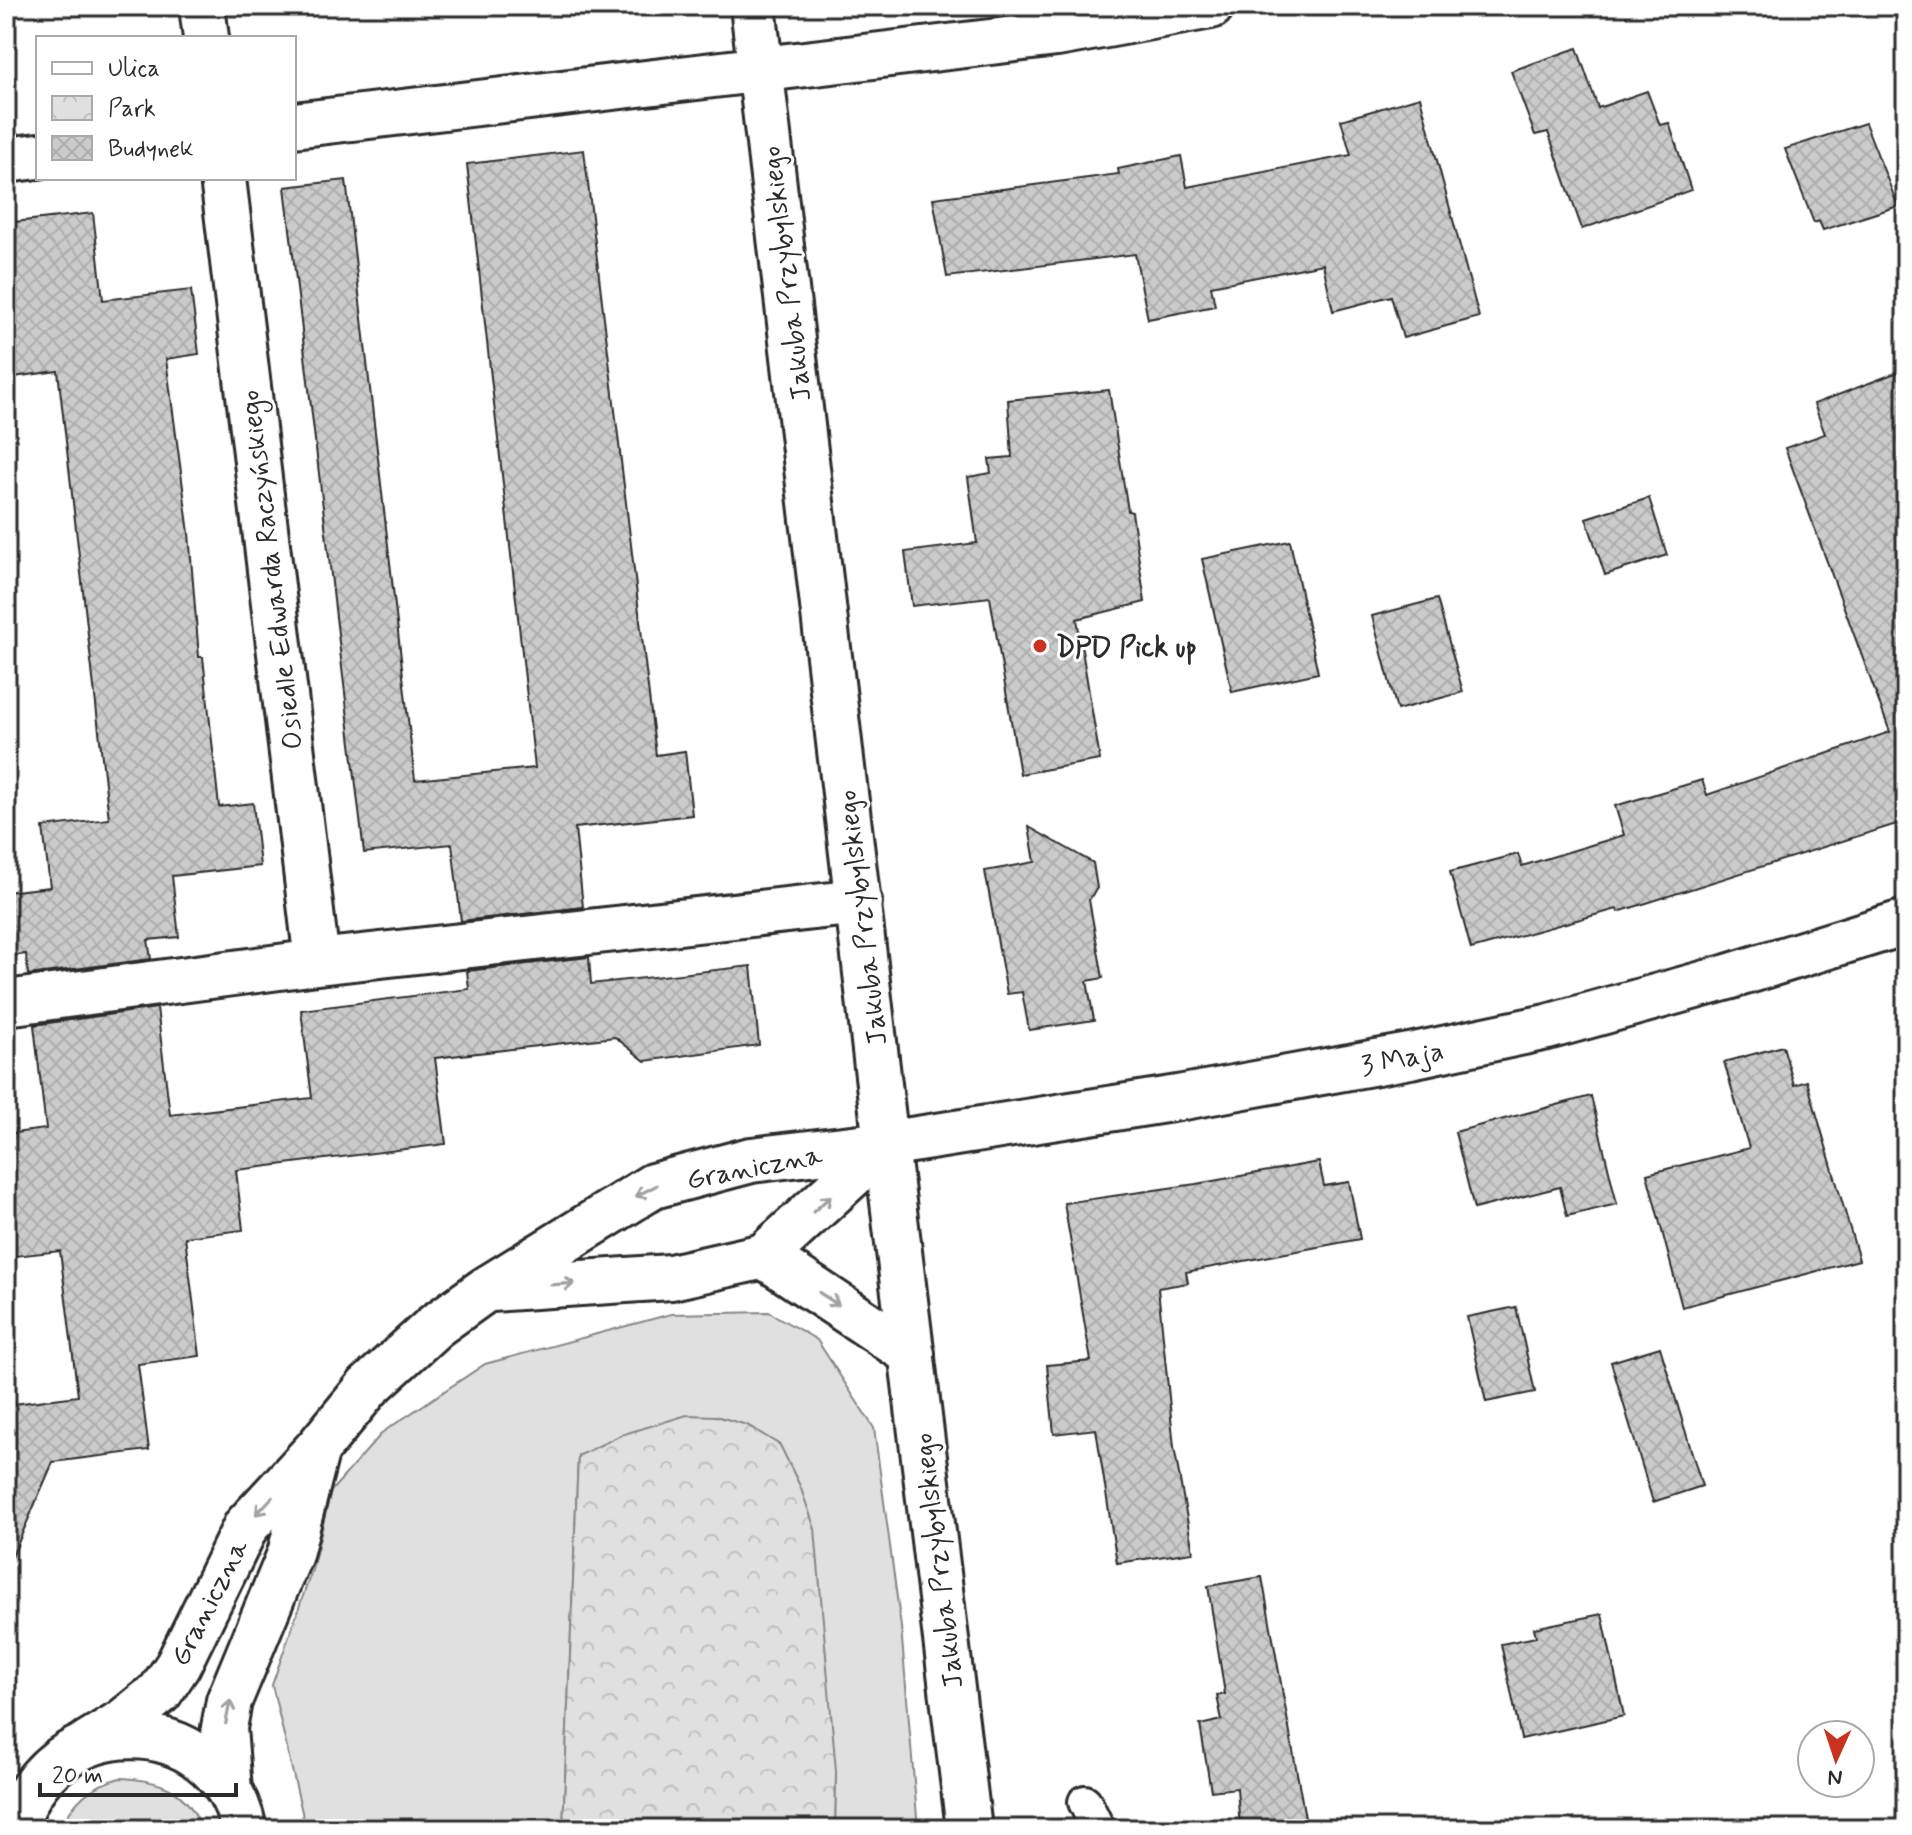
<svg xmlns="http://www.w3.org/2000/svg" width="1912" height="1835" font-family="Mynerve,sans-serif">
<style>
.grass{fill:#e0e0e0;stroke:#868686;stroke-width:2}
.park{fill:url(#park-crowns);stroke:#868686;stroke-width:2}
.building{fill:url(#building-cross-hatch);stroke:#2b2b2b;stroke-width:2}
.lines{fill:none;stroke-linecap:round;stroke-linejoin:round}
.service-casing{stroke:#2b2b2b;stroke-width:38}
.minor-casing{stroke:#2b2b2b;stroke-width:50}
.tertiary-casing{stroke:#2b2b2b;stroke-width:50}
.service{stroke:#fff;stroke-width:32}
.minor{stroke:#fff;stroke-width:44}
.tertiary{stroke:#fff;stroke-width:44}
.oneway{stroke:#a0a0a0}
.poi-dot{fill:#c8321e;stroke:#fff;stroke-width:3}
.labels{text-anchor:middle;stroke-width:6;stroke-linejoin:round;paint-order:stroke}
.street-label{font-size:28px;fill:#2b2b2b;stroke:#fff}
.poi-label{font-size:28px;font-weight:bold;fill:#2b2b2b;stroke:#fff;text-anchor:start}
</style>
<defs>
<pattern id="park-crowns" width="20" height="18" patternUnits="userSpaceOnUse" patternTransform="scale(2)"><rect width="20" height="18" fill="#e0e0e0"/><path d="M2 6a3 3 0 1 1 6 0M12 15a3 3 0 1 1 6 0" fill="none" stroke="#c0c0c0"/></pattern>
<pattern id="building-cross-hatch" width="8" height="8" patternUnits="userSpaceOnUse" patternTransform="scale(2)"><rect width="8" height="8" fill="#cbcbcb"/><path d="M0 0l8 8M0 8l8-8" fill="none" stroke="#aeaeae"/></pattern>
</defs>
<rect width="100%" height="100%" fill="#fff"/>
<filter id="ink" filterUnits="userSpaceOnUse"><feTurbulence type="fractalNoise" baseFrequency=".0125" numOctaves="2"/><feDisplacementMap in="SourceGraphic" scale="16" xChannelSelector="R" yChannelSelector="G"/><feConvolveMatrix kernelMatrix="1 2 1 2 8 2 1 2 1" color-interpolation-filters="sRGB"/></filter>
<g filter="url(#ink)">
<!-- grass -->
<path class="grass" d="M769 1312 817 1340 874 1428 901 1627 918 1829H835L836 1771 578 1456 563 1829H306L272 1685 312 1570 331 1491 383 1432 485 1364 671 1314Z
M120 1778C160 1780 187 1789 202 1829H60C74 1801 89 1786 120 1778Z"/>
<!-- park -->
<path class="park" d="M687 1415 716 1416 747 1425 780 1445 800 1486 815 1529 836 1771 835 1829H563L578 1456 621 1435Z"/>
<!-- building -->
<path class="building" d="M1577 48 1598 108 1647 91 1660 125 1669 123 1691 190 1582 229 1548 132 1535 135 1511 71Z
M1420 97 1479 317 1403 338 1391 296 1333 311 1323 264 1211 286 1215 306 1148 319 1135 254 947 277 933 198 1119 174 1118 169 1181 156 1187 187 1351 155 1341 120Z
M1865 123 1898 206 1823 230 1819 221 1814 223 1785 149Z
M584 150 656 755 685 751 692 815 575 828 583 907 461 921 452 844 364 853 285 187 346 180 415 780 535 768 467 164Z
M93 213 103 300 191 290 199 354 166 359 189 533 199 657H203L219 807 253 803 260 866 172 876 179 937 148 940 151 959 28 975 26 954 6 957V892L50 887 43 827 109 819 58 371 6 378V223Z
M1906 369V821L1618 912 1617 909 1471 949 1450 872 1518 854 1522 866 1624 835 1615 806 1702 780 1707 795 1890 732 1785 448 1825 434 1814 404Z
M1109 390 1128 511 1132 512 1145 602 1077 619 1100 760 1020 774 990 597 912 606 905 552 977 543 968 477 991 473 989 459 1012 457 1008 400Z
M1649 498 1667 555 1605 575 1586 518Z
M1290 541 1318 673 1232 692 1202 559Z
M1437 599 1463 692 1397 710 1372 616Z
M1029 827 1093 863 1097 888 1089 900 1103 978 1087 981 1094 1020 1029 1030 1022 992 1007 994 985 871 1035 862Z
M589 957 591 984 751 966 759 1045 645 1061 615 1037 435 1058 446 1144 236 1170 243 1230 185 1237 200 1356 138 1364 149 1450 53 1462 6 1571V1405L78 1396 60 1251 6 1257V1134L46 1129 34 1025 157 1008 170 1115 312 1098 301 1010 469 989 467 971Z
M1783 1046 1794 1085 1807 1081 1859 1260 1682 1307 1647 1174 1749 1148 1724 1062Z
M1591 1096 1617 1204 1567 1216 1560 1187 1474 1209 1455 1132Z
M1319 1162 1324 1186 1349 1182 1360 1239 1186 1272 1188 1283 1158 1288 1174 1447 1193 1552 1117 1563 1096 1429 1054 1434 1047 1365 1091 1361 1064 1203 1196 1184Z
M1516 1307 1535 1392 1486 1402 1467 1317Z
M1660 1347 1702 1486 1653 1502 1611 1362Z
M1262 1577 1307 1829H1240L1237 1788 1211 1791 1200 1725 1222 1720 1217 1696 1225 1694 1208 1586Z
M1602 1614 1624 1716 1521 1739 1501 1644 1536 1637 1534 1628Z"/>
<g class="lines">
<!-- service casing -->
<g class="service-casing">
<path id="service" d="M1085 1802 1098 1829"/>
</g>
<!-- minor casing -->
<g class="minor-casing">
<path id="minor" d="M202 6 206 38
M753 6 886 1144 1178 1098 1410 1056 1547 1027 1728 977 1906 922
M294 125 1057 34 1211 6
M6 160 38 156
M223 178 317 962
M6 1003 317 962 859 902"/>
</g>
<!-- tertiary casing -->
<g class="tertiary-casing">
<path id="tertiary" d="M886 1144 969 1829
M764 1256 912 1354
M491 1289 671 1277 764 1256 886 1144
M88 1743 124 1721 160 1692 178 1665 246 1526 317 1449 368 1387 435 1326 485 1290 653 1186 751 1160 886 1144
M229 1790 224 1728 229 1701 290 1554 316 1452
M15 1829C46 1707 217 1704 244 1829"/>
</g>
<!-- service -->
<use href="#service" class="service"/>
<!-- minor -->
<use href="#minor" class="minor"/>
<!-- tertiary -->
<use href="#tertiary" class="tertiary"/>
</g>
<!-- one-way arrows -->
<defs><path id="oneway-shaft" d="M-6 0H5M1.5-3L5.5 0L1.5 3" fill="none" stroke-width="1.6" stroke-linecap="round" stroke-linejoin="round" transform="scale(2)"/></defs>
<g class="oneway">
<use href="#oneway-shaft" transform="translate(646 1191) rotate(152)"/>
<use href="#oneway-shaft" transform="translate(822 1204) rotate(-42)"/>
<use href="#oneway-shaft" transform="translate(563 1284) rotate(-4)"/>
<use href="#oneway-shaft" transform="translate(829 1299) rotate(33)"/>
<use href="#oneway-shaft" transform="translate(264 1506) rotate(133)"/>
<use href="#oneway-shaft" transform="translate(228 1712) rotate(-79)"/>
</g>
</g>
<!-- markers -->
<circle class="poi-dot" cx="1040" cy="646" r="8"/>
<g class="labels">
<!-- street labels -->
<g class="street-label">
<text transform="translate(785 274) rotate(-97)" y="10">Jakuba Przybylskiego</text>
<text transform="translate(270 570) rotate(-97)" y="10">Osiedle Edwarda Raczyńskiego</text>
<text transform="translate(861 918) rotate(-97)" y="10">Jakuba Przybylskiego</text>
<text transform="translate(1402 1057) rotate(-11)" y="10">3 Maja</text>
<text transform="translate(754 1166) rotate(-11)" y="10">Graniczna</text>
<text transform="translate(937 1561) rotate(-97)" y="10">Jakuba Przybylskiego</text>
<text transform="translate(208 1602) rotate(-63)" y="10">Graniczna</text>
</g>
<!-- poi labels -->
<g class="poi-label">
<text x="1056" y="656">DPD Pick up</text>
</g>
</g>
<!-- margin -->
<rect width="1912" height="1835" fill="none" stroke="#fff" stroke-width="32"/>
<rect x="16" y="16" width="1880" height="1803" fill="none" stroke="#2b2b2b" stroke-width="3" filter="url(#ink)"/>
<!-- legend -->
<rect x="36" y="36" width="260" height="144" fill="#ffffff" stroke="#aaaaaa" stroke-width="2"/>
<rect x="52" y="62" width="40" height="12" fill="#ffffff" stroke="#aaaaaa" stroke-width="2"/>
<text x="108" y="76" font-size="24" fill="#2b2b2b">Ulica</text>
<rect x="52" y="96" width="40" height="24" fill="url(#park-crowns)" stroke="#aaaaaa" stroke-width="2"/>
<text x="108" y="116" font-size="24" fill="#2b2b2b">Park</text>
<rect x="52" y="136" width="40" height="24" fill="url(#building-cross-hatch)" stroke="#aaaaaa" stroke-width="2"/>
<text x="108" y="156" font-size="24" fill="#2b2b2b">Budynek</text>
<!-- north arrow -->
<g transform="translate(1836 1759) rotate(183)"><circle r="38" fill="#ffffff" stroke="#aaaaaa" stroke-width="2"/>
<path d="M0-6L14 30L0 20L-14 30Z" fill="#c8321e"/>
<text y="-12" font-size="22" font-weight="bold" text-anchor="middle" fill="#2b2b2b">N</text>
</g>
<!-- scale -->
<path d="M40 1783v12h196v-12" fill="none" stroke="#2b2b2b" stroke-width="4"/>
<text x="52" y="1783" font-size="24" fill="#2b2b2b" stroke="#ffffff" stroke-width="6" paint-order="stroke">20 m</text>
</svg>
